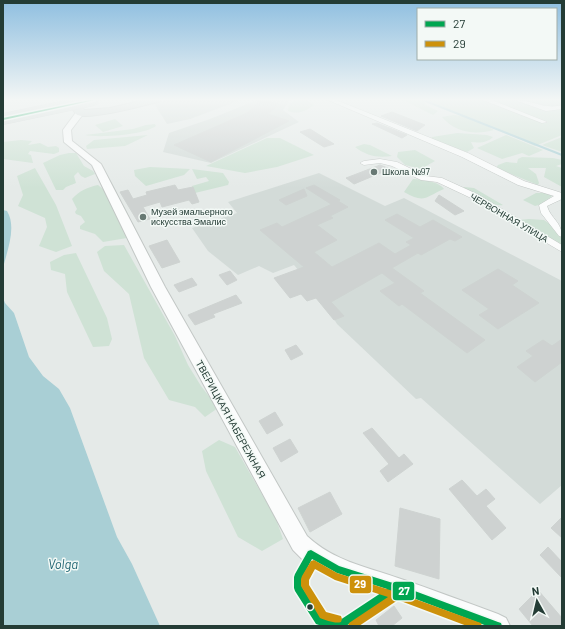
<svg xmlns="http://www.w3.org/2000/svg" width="565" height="629" font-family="Barlow,sans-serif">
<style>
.built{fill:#d3dbd8}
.green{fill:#cfe2d5}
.water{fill:#a9cfd5}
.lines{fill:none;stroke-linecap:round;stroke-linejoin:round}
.stream{stroke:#a9cfd5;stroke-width:2}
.building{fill:#ced2d1;stroke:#ced3d1}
.minor-casing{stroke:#c2c7c5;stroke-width:1}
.tertiary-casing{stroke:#c2c7c5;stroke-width:2}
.primary-casing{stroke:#c1c9c7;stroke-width:2}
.minor{fill:#fbfcfc;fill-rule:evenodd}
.tertiary{fill:#fbfcfc;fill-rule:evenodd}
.primary{fill:#cfd6d4;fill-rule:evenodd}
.primary-bridge-casing{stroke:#c1c9c7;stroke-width:12;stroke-linecap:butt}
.primary-bridge{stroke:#cfd6d4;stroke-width:11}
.bus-1-casing{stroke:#f3f9f6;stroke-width:3}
.bus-2-casing{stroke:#f3f9f6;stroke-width:3}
.bus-1{fill:#00a651;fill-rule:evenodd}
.bus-2{fill:#cd910b;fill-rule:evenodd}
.poi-dot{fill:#687974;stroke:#f3f9f6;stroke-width:1.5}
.bus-dot{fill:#243c35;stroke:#f3f9f6;stroke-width:1.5}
.labels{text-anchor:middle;stroke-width:3;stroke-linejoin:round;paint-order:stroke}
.far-poi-label{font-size:9px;fill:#243c35;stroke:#f3f9f6;text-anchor:start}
.far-street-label{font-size:9px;fill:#243c35;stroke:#f3f9f6}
.street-label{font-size:10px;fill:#243c35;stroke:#f3f9f6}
.near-water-label{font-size:13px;font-style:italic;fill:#226774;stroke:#f3f9f6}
.line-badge{stroke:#f3f9f6;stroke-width:1.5}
.badge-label{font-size:11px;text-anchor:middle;font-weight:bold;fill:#fff}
</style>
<rect width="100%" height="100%" fill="#e5eae8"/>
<!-- built -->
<path class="built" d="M165 100H236L238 101 190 119 167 124 154 103Z
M257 100H290L283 110 299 122 211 163 163 152 169 133 210 119Z
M319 173 385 206 404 198 562 281V485L540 504 421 398 416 399 337 324 320 296 294 265 273 273 259 266 238 275 208 251 192 228 237 213 228 202Z"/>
<!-- green -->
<path class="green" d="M294 100H307L314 105C306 111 298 115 288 111L289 105Z
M403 100H422L426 105 438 111 433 115Z
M427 100H562V135L535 146 480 122 494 130C476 135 455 133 442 117L453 115 464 116Z
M115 119 123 126 103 132 95 125Z
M155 124 156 126C144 135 99 138 85 135L133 129 146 125Z
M457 133 487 135 493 137C487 143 479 143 471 142L474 148 467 152 430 140 432 137Z
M148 135 125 146 87 149 86 146 94 140Z
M506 135 543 150 529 156 522 153 502 159 477 148Z
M562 137V152L542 145Z
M267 138H280L314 155 277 167 245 173 206 166Z
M21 140 32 141 28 145 40 143 48 147 56 146 59 148V152L54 154 30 151 28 154 31 155 33 163 3 159V142Z
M364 144 370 145 392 156C377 158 367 156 355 147Z
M415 150 435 161 421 169 405 165 397 157 398 152Z
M69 153H76L84 166 93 171 95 174 85 178 81 176 78 172 74 176 76 183 66 187 63 190H56L43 163 60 155Z
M522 157 553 158 562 160V164L556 166 562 168V187L544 177 546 168H528L536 174 539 183 538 185 496 168 498 165 506 162 517 163 518 159Z
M150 167 190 169 184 175 146 186 135 176 134 170Z
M35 168 56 205 72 246 56 252 39 246 47 227 45 218 18 206 23 195 17 176Z
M192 169 223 173 229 182 228 185 195 193 192 186 209 181 206 177 197 179Z
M413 179C421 179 440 182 444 189 425 197 425 204 404 192Z
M98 185 104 190 127 238 103 242 95 234 80 229V226L85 222 81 216 76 214 75 212 77 209 72 199C79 191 88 187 98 185Z
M464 187 474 188 503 205C491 207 474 195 464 189Z
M536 193H546L552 196 542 204 535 206 523 200Z
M529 219 544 220 550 224 562 238V247L519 220Z
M124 245 175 336 188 365 201 386 218 408 205 417 195 407 169 400 144 358 129 294 104 271 97 252 105 246Z
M76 253 107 318 112 339 109 346 93 347 67 292 65 274 51 270 50 262 64 255Z
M219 440 235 447 276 519 283 539 262 551 238 537 206 471 202 451Z"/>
<!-- water -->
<path class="water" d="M3 210 7 211C17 227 7 251 3 268Z
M3 298 5 303 14 313 29 357 43 376 59 389 70 408 117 537 132 564 160 626H3Z"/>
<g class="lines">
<!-- stream -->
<path class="stream" d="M423 100 562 155"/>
</g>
<!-- building -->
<path class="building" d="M262 100 279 104 268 114 289 121 211 162 174 145 247 113Z
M392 112 425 125 417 131 381 116Z
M377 123 407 135 402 138 372 124Z
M310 129 334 144 324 147 300 132Z
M380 165 390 169 354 184 346 178Z
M175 185 178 190 193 187 199 202 192 204 189 200 162 207 160 202 143 207 150 219 138 222 120 192 128 190 133 199 147 195 146 192Z
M314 185 340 200 336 202 338 201 348 207 330 216 333 218 317 225 337 240 314 252 332 267 379 243 395 254 411 245 406 242 414 238 385 220 397 214 420 227 433 220 462 237 455 241 450 239 421 255 418 253 392 268 424 291 420 293 485 340 467 353 402 304 399 306 380 291 395 283 382 273 331 302 344 316 334 320 316 298 307 301 301 294 290 298 274 278 304 267 260 230 277 223 282 227 330 205 331 204 306 188Z
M304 189 307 196 286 205 279 200Z
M439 195 464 211 455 215 435 201Z
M167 240 180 262 162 268 149 246Z
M498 269 518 281 512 285 539 303 498 329 479 315 489 309 462 290Z
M230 271 237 280 227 285 219 275Z
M192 278 197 285 179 292 174 285Z
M236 295 242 303 213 314 215 317 195 325 188 315Z
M562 339V362L535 382 517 367 533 356 526 351 543 340 552 346Z
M296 345 303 354 291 360 285 350Z
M275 412 283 425 267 434 259 421Z
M372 428 399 458 404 454 413 464 388 482 380 471 389 464 363 433Z
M290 439 298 452 281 462 273 448Z
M462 480 477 496 486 489 495 499 486 506 506 528 492 540 449 489Z
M330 492 342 514 310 532 298 508Z
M400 508 440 519 439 579 395 566Z
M562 517V538L551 528Z
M548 547 562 562V578L540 555Z
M538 590 562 618V626H533L519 609Z
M394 606 402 618 392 626H379L376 620Z"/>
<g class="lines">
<!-- minor casing -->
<g class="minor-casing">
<path id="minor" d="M328 100H336L468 153 524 181 562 193V199L547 206C551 219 562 222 562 237L559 236 541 213 539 205 554 196 518 185 462 157Z
M483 100H492L547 122 542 123Z
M515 100C532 100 545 110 562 105V109L546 111Z
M380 159 397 162 426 176 442 178 477 194 562 245V252L471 198 437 182 421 180 392 166 380 163 364 165 360 163 364 161Z"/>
</g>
<!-- tertiary casing -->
<g class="tertiary-casing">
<path id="tertiary" d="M77 111H83L84 113 71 130 72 141 101 164 165 287 307 536C334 561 364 566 398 578 431 589 465 602 498 614L506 618 510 626H467L396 599 329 577 304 561 293 550 151 287 92 165 64 142 63 130Z"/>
</g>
<!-- primary casing -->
<g class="primary-casing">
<path id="primary" d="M69 100H79L84 110 110 108 143 100H160L158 102C146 105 84 122 76 114 73 111 71 104 69 100Z"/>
</g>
<!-- minor -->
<use href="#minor" class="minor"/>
<!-- tertiary -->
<use href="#tertiary" class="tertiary"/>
<!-- primary -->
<use href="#primary" class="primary"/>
<!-- primary-bridge casing -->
<g class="primary-bridge-casing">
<path id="primary-bridge" d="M3 119 94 100"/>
</g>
<!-- primary-bridge -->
<use href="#primary-bridge" class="primary-bridge"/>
<!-- bus-1 casing -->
<g class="bus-1-casing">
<path id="bus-1" d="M90 100H95L3 120V118Z
M311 550 339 566 396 584 498 622 501 623 502 626H487L397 592 346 626H322L316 624 295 591 294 588V577L295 574 308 551ZM312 559 337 573 387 589 337 622 322 618 302 587V578Z"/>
</g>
<!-- bus-2 casing -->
<g class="bus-2-casing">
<path id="bus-2" d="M314 560 337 573 396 592 400 590 403 591 404 595 478 622 481 623 482 626H467L398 600 359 626H348L349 623 388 597 335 580 315 569 309 580V585L326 612 341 616 342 619 341 622C335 624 326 620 320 618L301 586V579L302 576 311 561Z"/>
</g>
<!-- bus-1 -->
<use href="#bus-1" class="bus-1"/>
<!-- bus-2 -->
<use href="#bus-2" class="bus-2"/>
</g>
<!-- sky -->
<linearGradient id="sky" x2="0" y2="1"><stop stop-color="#8fbfe0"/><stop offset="0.53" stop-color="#f3f6f5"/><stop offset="1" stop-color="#f3f6f5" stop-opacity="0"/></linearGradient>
<rect width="565" height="188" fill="url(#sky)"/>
<!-- markers -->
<g class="poi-dot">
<circle cx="374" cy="172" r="4"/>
<circle cx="143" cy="217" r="4"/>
</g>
<circle class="bus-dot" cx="310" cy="607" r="3.5"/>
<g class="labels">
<!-- far-poi labels -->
<g class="far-poi-label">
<text x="382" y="175">Школа №97</text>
<text x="151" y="215">Музей эмальерного<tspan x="151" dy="10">искусства Эмалис</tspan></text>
</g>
<!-- far-street labels -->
<g class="far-street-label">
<text transform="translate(509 218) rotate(30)" y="3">ЧЕРВОННАЯ УЛИЦА</text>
</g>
<!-- street labels -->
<g class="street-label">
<text transform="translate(231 419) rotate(61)" y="4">ТВЕРИЦКАЯ НАБЕРЕЖНАЯ</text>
</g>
<!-- near-water labels -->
<g class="near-water-label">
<text x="63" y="569">Volga</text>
</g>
</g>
<g class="line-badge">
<rect x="349" y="575" width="23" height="19" rx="4" fill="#cd910b"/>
<rect x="392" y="581" width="23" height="20" rx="4" fill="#00a651"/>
</g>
<g class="badge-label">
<text x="360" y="588">29</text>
<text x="404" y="595">27</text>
</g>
<!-- border -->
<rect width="565" height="629" fill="none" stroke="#243c35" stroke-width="8"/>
<!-- legend -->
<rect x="417" y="8" width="140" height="52" fill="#f3f9f6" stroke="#a0ada9"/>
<rect x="425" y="21" width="20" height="6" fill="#00a651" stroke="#a0ada9"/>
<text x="453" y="28" font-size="12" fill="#243c35">27</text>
<rect x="425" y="41" width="20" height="6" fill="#cd910b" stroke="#a0ada9"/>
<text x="453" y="48" font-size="12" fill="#243c35">29</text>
<!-- north arrow -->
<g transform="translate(537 601) rotate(352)" stroke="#f3f9f6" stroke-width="3" paint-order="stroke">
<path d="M0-3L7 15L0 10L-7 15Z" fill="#243c35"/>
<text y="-6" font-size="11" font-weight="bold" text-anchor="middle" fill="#243c35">N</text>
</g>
</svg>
